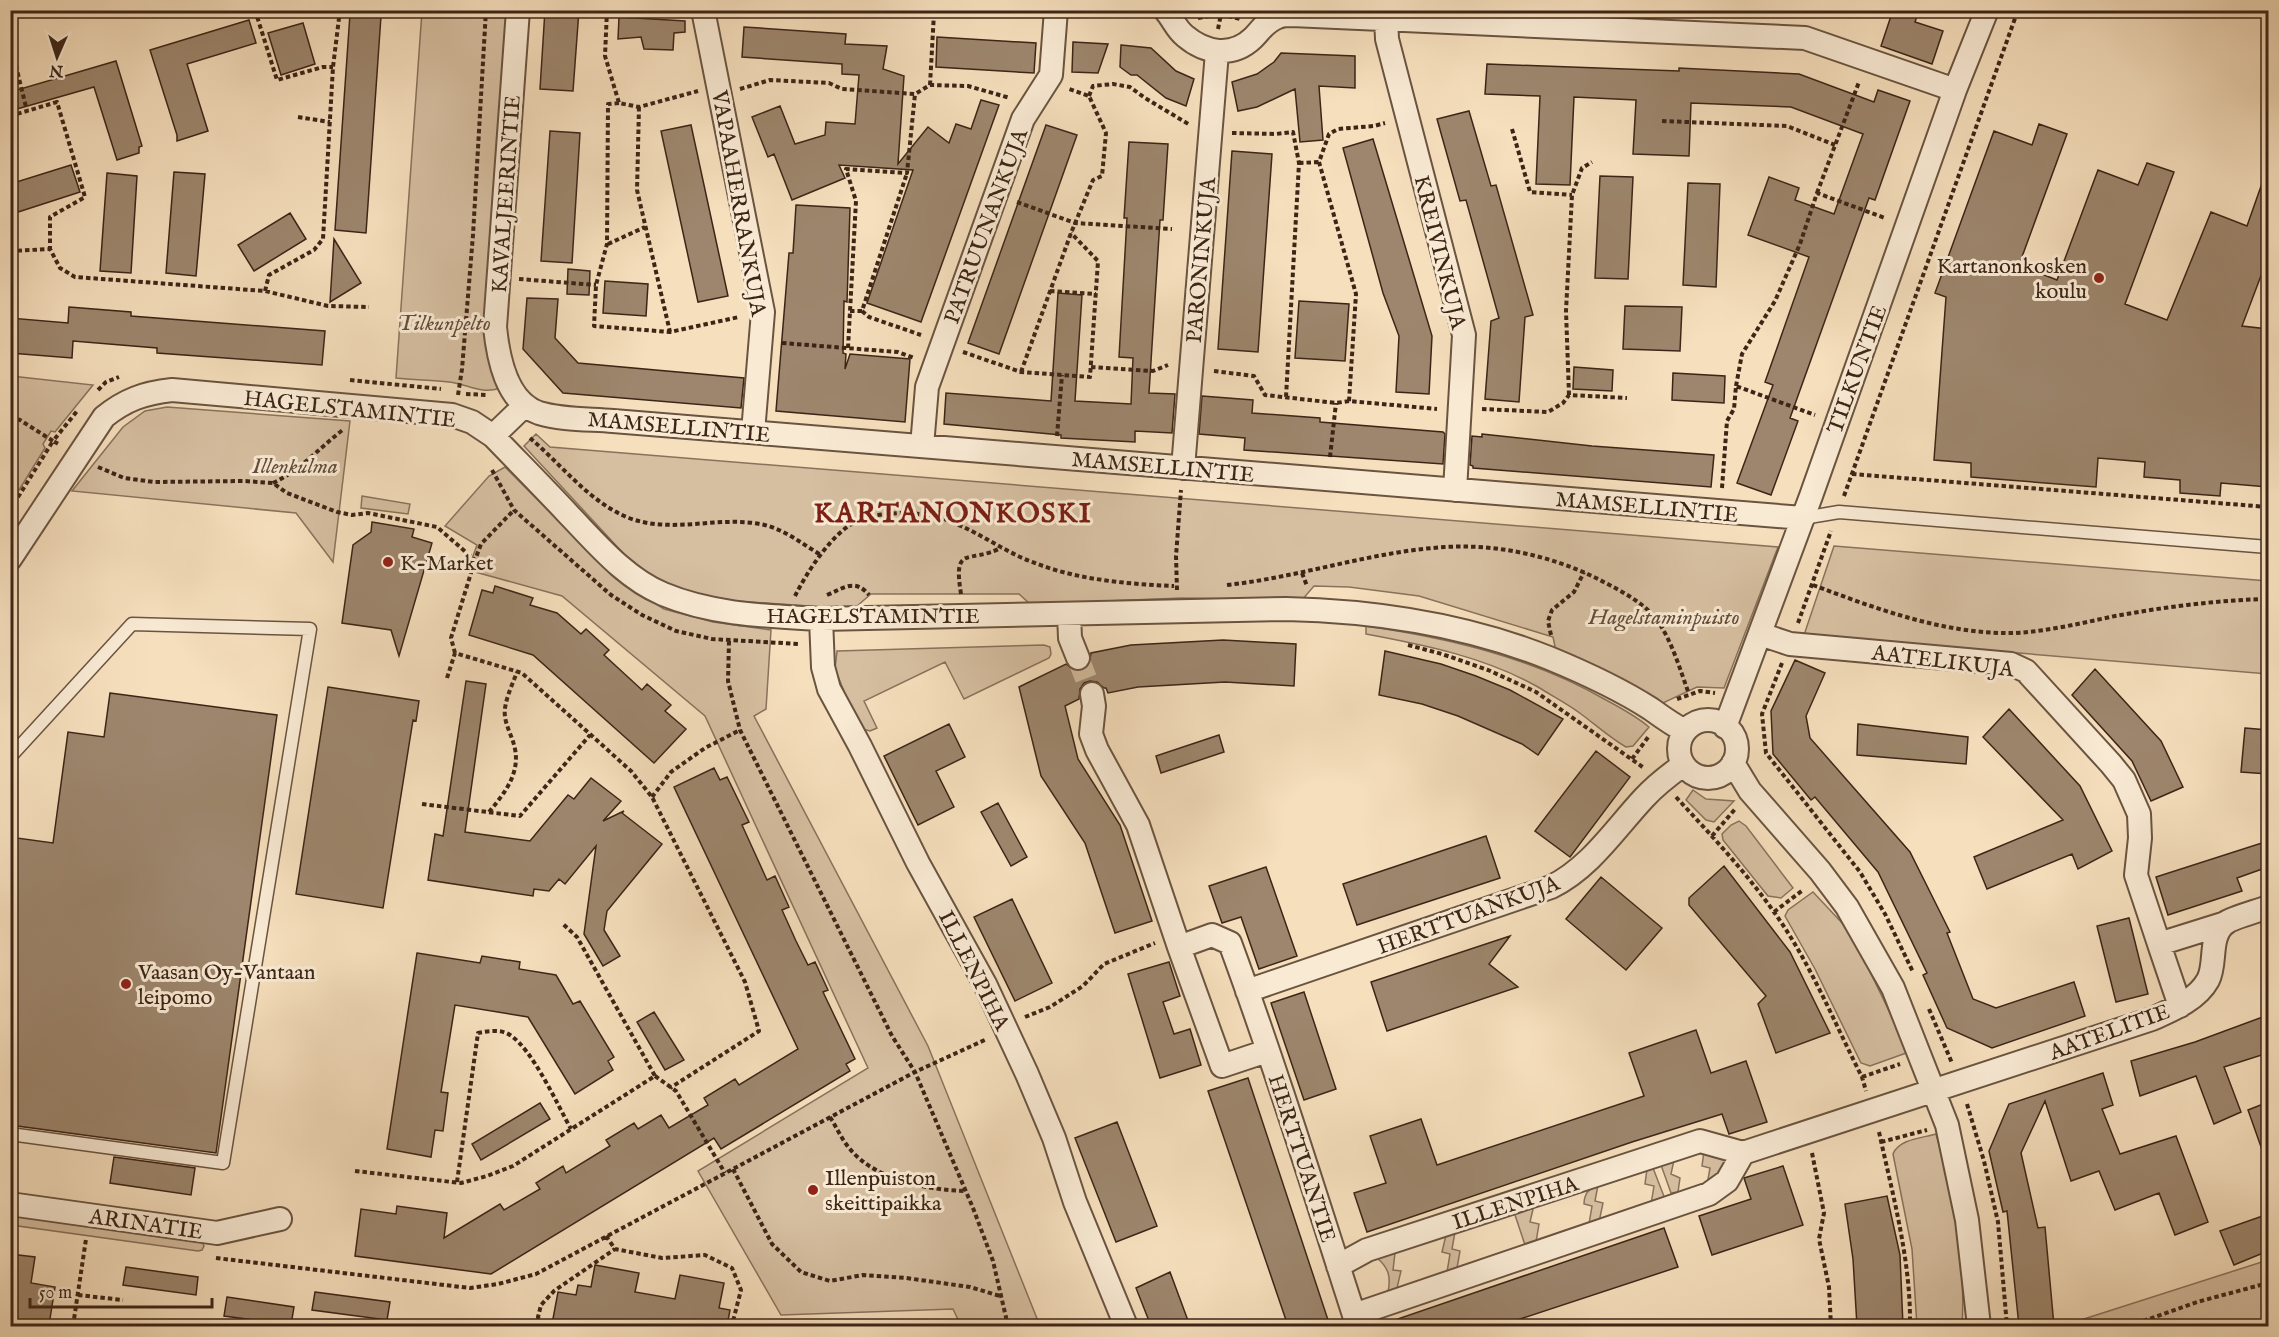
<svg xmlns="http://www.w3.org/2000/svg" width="2279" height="1337" font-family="'IM FELL English',serif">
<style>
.green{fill:#d6bfa1;stroke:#89725c;stroke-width:1.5}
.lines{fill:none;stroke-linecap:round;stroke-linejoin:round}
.stream{stroke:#866f59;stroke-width:8}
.building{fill:#9d866d;stroke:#3c2517;stroke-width:1.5}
.minor-tunnel{stroke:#d1ba9c;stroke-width:22;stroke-dasharray:22 11;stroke-linecap:butt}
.service-casing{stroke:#6a5440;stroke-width:15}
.minor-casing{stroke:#6a5440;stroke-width:26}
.path{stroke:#3c2517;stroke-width:4;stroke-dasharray:4.5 3;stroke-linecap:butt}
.service{stroke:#f9ead4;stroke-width:12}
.minor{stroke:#f9ead4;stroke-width:22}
.poi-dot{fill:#8f2418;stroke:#f9ead4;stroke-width:2}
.labels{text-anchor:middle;stroke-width:6;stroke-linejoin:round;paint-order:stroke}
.street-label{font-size:22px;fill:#3c2517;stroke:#f9ead4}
.poi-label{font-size:22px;fill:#3c2517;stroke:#f9ead4;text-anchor:start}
.park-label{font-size:22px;font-style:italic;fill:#624c3a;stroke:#f9ead4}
.district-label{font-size:28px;font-weight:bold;letter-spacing:1.5px;fill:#7a1f14;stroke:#f9ead4}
</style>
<rect width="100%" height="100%" fill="#f6dfbd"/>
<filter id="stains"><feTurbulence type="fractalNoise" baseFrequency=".00333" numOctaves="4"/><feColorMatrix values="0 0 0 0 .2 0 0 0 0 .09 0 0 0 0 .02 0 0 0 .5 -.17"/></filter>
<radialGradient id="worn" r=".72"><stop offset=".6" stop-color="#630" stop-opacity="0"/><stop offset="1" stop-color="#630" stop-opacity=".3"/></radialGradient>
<!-- green -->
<path class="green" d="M422 11H510L500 388C481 395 468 384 449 382 432 380 414 380 396 378Z
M11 376 93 385 55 432 51 431 43 444 45 448 11 503Z
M167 407 350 421 333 562 296 513 72 491 123 427 145 411Z
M536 434 550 447 1778 547 1724 688 1697 687 1663 703 1556 651 1553 637 1419 596 1349 587 1314 586 1302 600 1182 598 1030 604 1019 594H871L857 606 824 607 721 600 675 588 649 574 623 553 524 446Z
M505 467 616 579 664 609 713 622 771 630 766 709 754 716 928 1046 1040 1326H961L953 1309 781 1315 698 1171 868 1068 705 716 562 596 468 570 477 545 445 526 489 476Z
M362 496 410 504 408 514 361 508Z
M1834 546 2268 581V674L1804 635Z
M1366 626C1449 638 1533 658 1606 700 1621 708 1636 716 1649 727L1633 746 1626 747C1610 738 1596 725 1581 714 1568 704 1552 696 1538 687 1485 657 1425 645 1366 634Z
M1044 645 1050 647 1051 654 1049 658 964 699 945 662 864 701 877 728 870 731 859 728 835 669 837 651Z
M1693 790 1706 799 1734 801 1714 822 1706 820 1686 800Z
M1739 821 1746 826 1793 888 1781 898 1768 896 1723 840 1722 834 1731 825Z
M1813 892 1843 924 1859 949 1909 1052 1870 1066 1861 1063 1815 969 1785 916 1788 910Z
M1936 1134C1954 1196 1966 1262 1962 1326H1917L1912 1249 1893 1154C1899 1139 1922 1138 1936 1134Z
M1704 1151 1726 1159C1729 1172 1716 1178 1707 1185L1710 1168 1702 1166Z
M1674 1160 1671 1174 1680 1178 1678 1192 1671 1193 1661 1165Z
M1653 1168 1665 1199 1651 1204 1654 1186 1645 1184 1647 1169Z
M1598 1185 1595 1201 1603 1203 1599 1222 1589 1224 1592 1206 1584 1204C1584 1195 1589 1188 1598 1185Z
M1534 1205 1530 1222 1539 1224 1536 1242 1525 1245 1514 1212Z
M11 1214 202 1242 204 1246 202 1250 198 1251 11 1225Z
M1455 1232 1452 1249 1460 1251 1457 1268 1447 1272 1450 1254 1442 1252 1446 1235Z
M1395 1253 1393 1270 1401 1271 1397 1288 1388 1292C1391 1277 1389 1268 1377 1258Z
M2268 1260V1326H2062Z"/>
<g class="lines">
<!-- stream -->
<path class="stream" d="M2249 1326H2256"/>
</g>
<!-- building -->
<path class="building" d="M545 10H579L573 91 540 89Z
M1893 10H1919L1915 22 1943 31 1932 64 1881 46Z
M350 14 381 16 366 233 335 230Z
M619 17 685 21V32L674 33 673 50 644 49 641 37 618 39Z
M249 20 256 43 187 64 208 131 177 141V135L150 50Z
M303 23 315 64 281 75 268 33Z
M744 27 846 34 845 44 887 46 883 69 904 76 898 164 928 127 949 143 956 124 971 129 981 100 999 105 921 322 867 303 913 170 839 165 845 178 792 200 774 154 768 157 752 117 780 106 795 144 825 135 826 122 855 124 859 75 842 74V64L742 57Z
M937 37 1036 43 1034 73 936 67Z
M1073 42 1108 44 1098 73 1072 72Z
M1121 45 1151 48 1176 71 1194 79 1186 106 1166 98 1137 75H1131L1120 67Z
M1281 53 1355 56V88L1319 86 1323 140 1300 142 1295 89 1257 107 1238 111 1232 82 1257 74 1274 62Z
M116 61 142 146 139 147V153L117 160 94 87 10 111V92Z
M1487 64 1679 71V68L1799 74 1874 102 1878 90 1910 101 1875 200 1869 198 1790 418 1798 421 1771 495 1737 483 1773 385 1765 382 1809 257 1748 235 1769 177 1799 188 1795 200 1834 214 1863 134 1791 107 1691 103 1689 156 1633 154 1636 100 1574 97 1570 185 1536 184 1540 96 1485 94Z
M1469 111 1491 186 1496 185 1533 315 1525 317 1519 402 1485 399 1491 321 1499 318 1466 200 1460 201 1437 119Z
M2039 124 2067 134 2019 265 2057 280 2098 170 2138 185 2147 163 2174 172 2125 304 2167 320 2211 212 2247 226 2266 172 2268 173V257L2242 326 2268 329V487L2221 483 2220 496 2180 493V480L2144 477 2145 462 2098 458 2096 487 1971 477V463L1934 460 1946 297 1935 293 1994 131 2032 145Z
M691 125 728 296 698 302 661 131Z
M1046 125 1077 135 999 354 968 343Z
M550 131 580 133 572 263 541 261Z
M1373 139 1432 336 1429 394 1396 392 1399 336 1383 293 1343 148Z
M1129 142 1168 144 1163 220H1160L1149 393 1175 394 1172 433 1135 431V442L1061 438V435L944 424 946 393 1051 401 1058 293 1082 295 1075 401 1131 404 1133 358 1119 357 1127 218H1124Z
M1232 151 1272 154 1258 352 1218 349Z
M71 165 80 192 15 213 10 200V184Z
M174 172 205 174 196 276 166 273Z
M107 173 137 176 131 273 100 271Z
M1600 176 1633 177 1628 279 1595 278Z
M1688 183 1720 184 1716 287 1683 285Z
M796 205 850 208 847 302 844 301 843 353 846 354 845 369 850 354 910 359 905 422 776 411 789 253H793Z
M290 213 306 239 254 271 238 245Z
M334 239 361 283 330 302Z
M568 269 590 271 589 295 567 294Z
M605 281 648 284 646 316 603 313Z
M527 298 558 299 555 338 578 363 744 378 741 408 563 393 523 349Z
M1299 301 1349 304 1345 361 1295 358Z
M1625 306 1682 307 1680 351 1623 349Z
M69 307 131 312V316L325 331 322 365 157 353V348L73 341 72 358 10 353V318L68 323Z
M1574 367 1613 370 1612 391 1573 389Z
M1673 373 1725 376 1724 403 1672 400Z
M1202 396 1253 400 1252 413 1320 418V422L1443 432 1445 434 1443 464 1244 450 1245 438 1199 434Z
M1482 434 1592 446 1714 455 1711 487 1473 468V466L1470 465 1472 436 1482 437Z
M372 522 414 529 412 537 432 543 399 656 391 630 342 623 353 545 371 532Z
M495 586 533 598 530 605 557 613 581 634 586 629 609 650 604 655 642 690 647 684 671 705 665 711 686 729 654 763 533 655 469 635 482 590 493 593Z
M1223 640 1296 644 1294 686 1225 682 1138 687 1108 693 1106 688H1104L1097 682 1090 681 1084 683 1080 689 1079 699 1065 706 1078 759 1120 825 1152 921 1115 933 1085 843 1041 776 1019 687 1066 664 1076 671 1084 670 1089 666 1091 653 1131 645Z
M1385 651 1441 664 1476 676 1510 690 1563 719 1538 755 1522 744 1458 716 1422 704 1379 695Z
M1795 660 1825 673 1806 716 1810 738 1910 852 1950 932 1947 933 1973 999 1996 1008 2074 982 2085 1016 1992 1048 1947 1028 1923 975 1927 973 1878 872 1815 797 1811 800 1773 754 1771 711Z
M2095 669 2161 741 2183 787 2151 801 2132 761 2072 695Z
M466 681 486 684 465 832 530 841 568 795 574 799 591 778 621 801 603 821 624 811 622 813 662 844 607 911 604 930 620 956 603 966 584 934 596 846 565 884 559 879 549 891 534 889 533 896 428 880 435 834 443 836Z
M328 687 419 701 416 721 413 720 383 908 296 894Z
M110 693 277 715 216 1153 10 1125V837L53 843 68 732 104 737Z
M2009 709 2080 786 2112 851 2078 869 2072 854 1987 889 1974 857 2063 820 1983 737Z
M949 724 965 757 936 771 954 807 918 825 884 756Z
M1858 724 1968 737 1966 764 1857 755Z
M2245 728 2268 730V774L2241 772Z
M1219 735 1224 752 1161 773 1156 756Z
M1596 751 1630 777 1570 857 1535 831Z
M714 768 720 780 727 777 749 822 742 825 767 880 775 876 789 907 782 910 796 941 808 965 815 962 828 990 823 992 855 1059 846 1064 850 1071 721 1149 714 1138 491 1274 355 1256 361 1209 396 1214 397 1206 447 1213 444 1238 500 1204 504 1210 540 1189 536 1183 563 1166 566 1173 610 1146 606 1140 634 1123 638 1129 661 1115 669 1128 708 1105 704 1098 735 1079 739 1085 798 1049 674 787Z
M998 803 1027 857 1011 866 981 812Z
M1486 836 1500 878 1357 925 1343 884Z
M2268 841V867L2237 878 2242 891 2168 915 2156 877Z
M1724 866 1790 952 1830 1033 1776 1053 1758 1004 1766 996 1689 905V898Z
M1266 867 1297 956 1259 969 1241 917 1222 923 1209 886Z
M1601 877 1662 928 1626 970 1566 919Z
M1012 899 1052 983 1015 1001 974 917Z
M2129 918 2148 994 2116 1002 2097 926Z
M1510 936 1489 964 1518 987 1387 1031 1371 982Z
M417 953 480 963 482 956 520 962 519 969 556 975 573 1004 580 1001 614 1057 608 1061 613 1070 575 1094 528 1017 455 1005 441 1092 448 1093 443 1131 435 1130 431 1157 387 1149Z
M1169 962 1180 996 1163 1002 1174 1034 1190 1029 1201 1065 1160 1078 1128 974Z
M1304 992 1336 1089 1304 1100 1271 1003Z
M654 1012 684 1060 665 1070 637 1022Z
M2268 1015V1053L2224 1067 2241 1112 2214 1124 2196 1076 2140 1096 2131 1061 2195 1042Z
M1696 1030 1711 1073 1746 1061 1767 1122 1729 1134 1722 1114 1632 1142 1367 1232 1354 1193 1386 1183 1370 1136 1421 1119 1437 1165 1644 1096 1629 1053Z
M2103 1073 2113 1105 2102 1109 2120 1154 2176 1136 2208 1222 2175 1235 2159 1193 2115 1210 2099 1171 2071 1181 2045 1101 2021 1153 2038 1228 2045 1227 2054 1326H2019L2007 1211 2003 1212 1989 1151 2009 1104Z
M1248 1078 1330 1326H1288L1208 1091Z
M2268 1102V1160L2266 1161 2248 1110Z
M540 1103 550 1119 481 1160 472 1144Z
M1117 1122 1157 1226 1116 1242 1075 1138Z
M114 1157 195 1168 191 1195 110 1183Z
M1783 1166 1803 1225 1712 1255 1699 1216 1751 1199 1744 1178Z
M1887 1196 1900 1255 1903 1326H1857L1853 1259 1845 1204Z
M2268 1214V1251L2234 1265 2220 1231Z
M1664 1228 1678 1267 1499 1326H1386V1323Z
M10 1254 35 1257 31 1283 55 1287 49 1325 10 1320Z
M595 1265 639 1273 635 1292 675 1299 680 1275 724 1283 719 1308 730 1310 727 1326H564L552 1324 558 1292 576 1295 578 1285 591 1287Z
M126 1267 198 1277 196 1295 123 1285Z
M1170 1272 1190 1326H1151L1136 1288Z
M315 1292 390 1302 387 1320 312 1310Z
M227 1297 294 1307 291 1325 224 1316Z"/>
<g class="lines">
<!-- minor-tunnel -->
<path class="minor-tunnel" d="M1078 658 1092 694"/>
<!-- service casing -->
<g class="service-casing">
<path id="service" d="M1803 518 1839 512 2268 547
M10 757 132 624 310 629 223 1163 10 1134"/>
</g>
<!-- minor casing -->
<g class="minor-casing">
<path id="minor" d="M518 10 495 327C498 357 506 402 539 413 562 420 590 419 613 421L1803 518
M703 10 763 312 753 432
M1165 10C1173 19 1176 29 1185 36 1205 53 1232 58 1253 38 1261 30 1266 21 1278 17 1282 15 1287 15 1292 15L1805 38 1955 90
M1386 18 1387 39 1464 335 1455 490
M493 436 525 405
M922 446 927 387 1023 119 1051 75 1056 10
M1183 468 1217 52
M10 559 104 417C125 400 144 393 172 390L452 415 472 422 493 436C518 462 544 488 569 515 597 544 625 578 663 594 713 615 768 616 821 619L1286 609C1376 611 1464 624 1549 658 1583 672 1620 689 1651 709 1662 717 1673 725 1685 731
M1069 614 1070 638 1078 658
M821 619 823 667 829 689 860 746 918 863 985 984 1027 1074 1054 1138 1075 1202 1126 1326
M1760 634 1790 644 2011 664 2026 671 2111 764 2124 780 2139 814 2140 838 2136 875 2159 944 2226 923
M1092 694 1094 706 1091 734 1097 750 1138 825 1179 947
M1679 749a29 29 0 1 1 58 0a29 29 0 1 1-58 0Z
M1725 727 1811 496 1955 90 1987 10
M1733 763 1750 791 1820 871 1847 907 1893 988 1947 1125 1967 1220 1979 1326
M2159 944 2180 1006
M1247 991 1551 887C1590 868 1615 829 1644 798 1656 785 1669 775 1683 765
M1267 1051 1222 1066 1179 947 1212 935 1230 943C1275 1065 1314 1191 1354 1315L1355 1326
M1743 1153 2152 1019C2172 1010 2197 1000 2208 980 2217 963 2208 938 2225 923 2234 917 2258 911 2268 907
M10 1204 217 1233 280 1219
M1338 1266 1367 1250 1700 1141 1743 1153 1727 1181 1709 1194 1354 1315"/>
</g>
<!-- path -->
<path class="path" d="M255 10 277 80 323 67H333
M607 10 605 56 619 103 639 107 698 91
M1198 18 1221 14V10
M1218 29 1221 14 1240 19
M14 58 27 111
M930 85 934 13
M740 89 770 80 829 83 842 89 915 94 930 85 968 86 1010 98
M1089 96 1093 86 1113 84 1130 87 1145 98 1190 125
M619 103 608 104 607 244 596 285 594 326 670 332 739 317
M639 107 637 190 670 332
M10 116 57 102 85 197 50 217V249
M298 117 330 122
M1662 121 1787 126 1835 145
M1512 129 1530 192 1572 195
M1232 133 1276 134 1293 132 1299 163 1286 397
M1299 163 1319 162
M1817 193 1859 82
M1017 202 1075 223 1172 229
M608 244 645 227
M10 251 50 249 60 268 75 277 265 291 328 306 369 307
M519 279 596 285
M265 291 269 275 314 250 323 239 333 67 340 10
M1050 291 1096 294
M850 311H862L907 173
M862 311 869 317 921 335
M782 343 898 352 914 358
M848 348 856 201 846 169 907 173 915 94
M963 352 1021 372 1090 377 1098 261 1071 233
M1091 367 1153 371 1168 365
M1214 371 1254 376 1265 395 1336 403 1349 401 1437 409
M1021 372 1071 233 1093 180 1102 176 1106 133 1089 96 1069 89
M350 380 441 389
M1736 386 1742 354 1775 301 1800 244 1817 193 1885 218
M98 390 106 382 119 377
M466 394 488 395
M458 395 462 369 473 235 486 10
M1569 395 1566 311 1572 195 1582 168 1592 162
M1349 401 1356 294 1319 162 1329 134 1338 129 1374 126 1385 123
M1482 409 1548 412 1563 403 1569 395 1627 398
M10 417 20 420 53 441 78 410
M1057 436 1062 375
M530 438C562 465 589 502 629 518 672 534 716 516 760 524 783 528 802 544 821 555
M1330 457 1336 403
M98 467 124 478 154 482 244 481 273 483 287 493 337 512 352 515 368 513 437 527 475 560 481 544 514 510
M492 470 514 510 611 595 642 615 676 631 712 639 799 644
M1852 474 2268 507
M273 483C301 470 320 447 344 429
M1722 488 1727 421 1734 409 1736 386 1815 415
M1844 496 2018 10
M10 510 53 441 60 445
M1302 573 1307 586
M1227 585C1301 577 1373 551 1446 547 1498 544 1551 556 1596 578 1617 589 1641 600 1656 619 1672 640 1680 670 1689 694
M1813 585C1877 609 1946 635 2016 633 2049 631 2082 623 2115 616 2165 607 2217 600 2268 599
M1177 590 1176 556 1181 490
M961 594C953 544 968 564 1001 548
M827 595C844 588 855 578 869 595
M795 596C807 572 833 531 859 520 872 515 885 514 899 513 921 513 942 516 961 526 986 537 1009 554 1035 563 1078 580 1128 584 1174 586
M1798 623 1831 531
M1551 635 1548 621 1552 610 1574 592 1584 572
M729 641 728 681 740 730 892 1036 915 1072 973 1208 993 1261 1008 1326
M1408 645 1442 654 1488 670 1536 692 1644 768
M455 653 451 638 475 560
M1782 663 1762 714 1766 753 1860 872 1885 914 1913 972
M447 678 455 653 522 673 631 771 652 797 745 982 759 1031 670 1088
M1677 699 1700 691 1715 693
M1632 759 1649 736
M652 797 671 772 705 748 740 730
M1676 797C1710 834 1745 871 1774 912 1810 962 1834 1022 1862 1077L1866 1091
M422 804 520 816 590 735
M489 812C504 794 520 774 515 749 512 734 503 723 505 708 507 695 513 683 517 672
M1712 836 1736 808
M1774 912 1803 890
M1929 1009 1952 1063
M1025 1017 1050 1007 1083 986 1104 964 1155 943
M655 1076 676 1091 725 1173
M1862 1077 1900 1064
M1967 1104 1984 1161 1998 1222 2007 1326
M830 1117C837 1128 842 1140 850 1149 875 1180 928 1190 965 1191
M1879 1132C1893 1196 1911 1261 1910 1326
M1881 1142 1927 1130
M1812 1153 1824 1213 1819 1239 1829 1287 1831 1326
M733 1169 772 1244 801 1272 830 1281 863 1275 906 1278 970 1287 1000 1296
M355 1171 461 1183 487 1176 513 1166 655 1076 577 937 563 924
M457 1182 478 1033C489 1031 501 1029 510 1035 533 1050 557 1104 571 1129
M606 1236 615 1249 662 1258 705 1255 732 1268 741 1290 733 1321
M216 1258 470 1288 498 1284 536 1274 915 1072 987 1039
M78 1295 123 1300
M73 1326 86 1239
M541 1326 538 1317 541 1305 554 1291 615 1249
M2129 1326 2197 1302 2268 1283"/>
<!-- service -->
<use href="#service" class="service"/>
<!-- minor -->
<use href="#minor" class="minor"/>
</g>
<!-- markers -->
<g class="poi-dot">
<circle cx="2099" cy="278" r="6"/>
<circle cx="388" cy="562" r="6"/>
<circle cx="126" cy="984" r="6"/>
<circle cx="813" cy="1190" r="6"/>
</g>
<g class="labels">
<!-- street labels -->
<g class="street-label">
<text transform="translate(505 194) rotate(-86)" y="8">KAVALJEERINTIE</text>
<text transform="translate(740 203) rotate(80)" y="8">VAPAAHERRANKUJA</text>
<text transform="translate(985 226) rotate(-70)" y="8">PATRUUNANKUJA</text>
<text transform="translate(1441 252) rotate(76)" y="8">KREIVINKUJA</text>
<text transform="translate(1200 260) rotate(-85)" y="8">PARONINKUJA</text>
<text transform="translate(1856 369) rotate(-70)" y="8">TILKUNTIE</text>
<text transform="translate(350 408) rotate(6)" y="8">HAGELSTAMINTIE</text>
<text transform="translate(679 426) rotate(5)" y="8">MAMSELLINTIE</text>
<text transform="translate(1163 466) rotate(5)" y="8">MAMSELLINTIE</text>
<text transform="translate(1647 506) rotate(5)" y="8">MAMSELLINTIE</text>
<text x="873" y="623">HAGELSTAMINTIE</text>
<text transform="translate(1943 660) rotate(7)" y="8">AATELIKUJA</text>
<text transform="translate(1468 914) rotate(-20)" y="8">HERTTUANKUJA</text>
<text transform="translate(975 970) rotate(63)" y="8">ILLENPIHA</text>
<text transform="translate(2109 1031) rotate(-20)" y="8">AATELITIE</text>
<text transform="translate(1303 1158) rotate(72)" y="8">HERTTUANTIE</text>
<text transform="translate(1515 1202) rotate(-18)" y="8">ILLENPIHA</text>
<text transform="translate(146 1223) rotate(8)" y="8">ARINATIE</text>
</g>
<!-- poi labels -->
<g class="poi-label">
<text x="2087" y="273" text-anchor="end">Kartanonkosken<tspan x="2087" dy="25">koulu</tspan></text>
<text x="400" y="570">K-Market</text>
<text x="138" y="979">Vaasan Oy-Vantaan<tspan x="138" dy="25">leipomo</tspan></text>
<text x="825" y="1185">Illenpuiston<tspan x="825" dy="25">skeittipaikka</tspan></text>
</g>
<!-- park labels -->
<g class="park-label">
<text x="444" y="330">Tilkunpelto</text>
<text x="295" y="473">Illenkulma</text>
<text x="1664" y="624">Hagelstaminpuisto</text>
</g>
<!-- district labels -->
<g class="district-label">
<text x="953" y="522">KARTANONKOSKI</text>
</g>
</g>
<!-- margin -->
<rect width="2279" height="1337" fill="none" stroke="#f6dfbd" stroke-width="36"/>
<rect x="12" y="12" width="2255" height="1313" fill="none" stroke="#3c2517" stroke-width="3"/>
<rect x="18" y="18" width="2243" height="1301" fill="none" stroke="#3c2517" stroke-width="1.5"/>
<!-- north arrow -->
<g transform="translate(57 57) rotate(183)" stroke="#f9ead4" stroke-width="4.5" paint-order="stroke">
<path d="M0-4.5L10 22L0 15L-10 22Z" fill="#3c2517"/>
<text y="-9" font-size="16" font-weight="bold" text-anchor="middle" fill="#3c2517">N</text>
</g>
<!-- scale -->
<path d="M30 1298v9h182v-9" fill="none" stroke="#3c2517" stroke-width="3"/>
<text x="39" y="1298" font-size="18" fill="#3c2517" stroke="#f9ead4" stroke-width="4.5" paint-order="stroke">50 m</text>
<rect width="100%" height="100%" filter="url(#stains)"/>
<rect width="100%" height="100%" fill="url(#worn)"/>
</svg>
